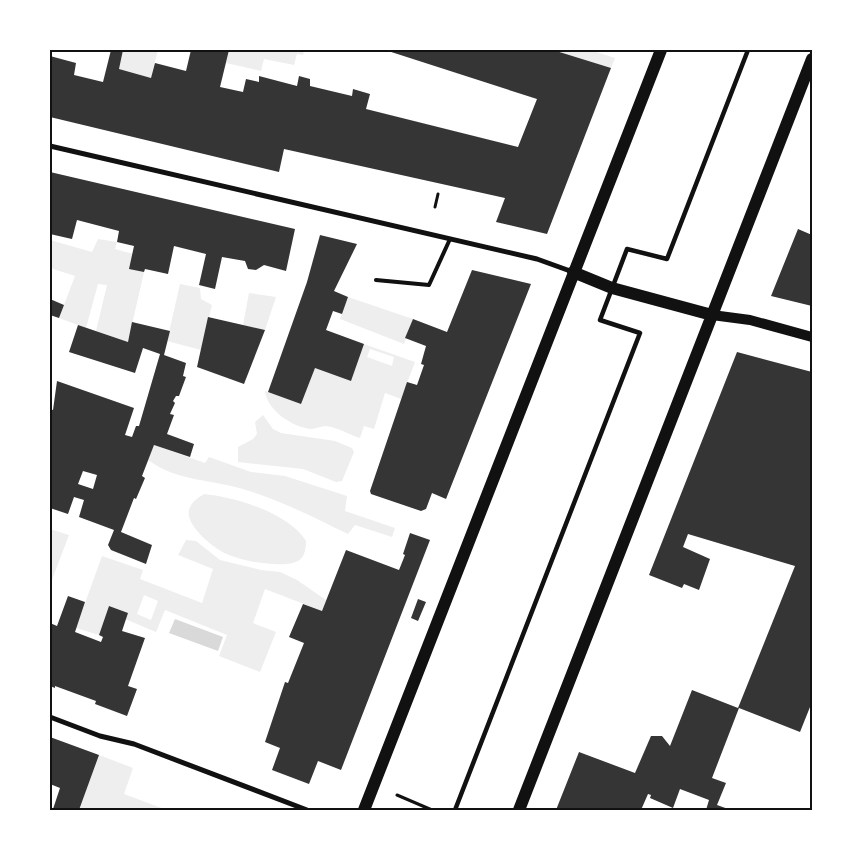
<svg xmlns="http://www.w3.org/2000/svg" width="862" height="860" font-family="'Golos Text',sans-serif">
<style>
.green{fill:#eee;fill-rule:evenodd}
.water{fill:#d9d9d9}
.building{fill:#353535;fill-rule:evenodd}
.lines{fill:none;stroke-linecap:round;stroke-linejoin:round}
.path{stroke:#111;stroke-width:3}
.service{stroke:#111;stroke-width:4}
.pedestrian{stroke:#111;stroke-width:4.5}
.minor{stroke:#111;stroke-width:5}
.secondary{stroke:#111;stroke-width:10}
.primary{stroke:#111;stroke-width:12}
.neatline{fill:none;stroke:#111;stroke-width:2}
</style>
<rect width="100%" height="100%" fill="#fff"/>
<!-- green -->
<path class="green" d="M123 50H158L151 78 119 69Z
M229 50H304L303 55 297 54 294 65 264 59 261 71 226 63Z
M553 50H590L615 58 611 68Z
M98 239 117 242 115 249 133 254 144 272 128 342 96 331 107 285 98 284 86 328 59 318 75 276 50 268V240L92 252Z
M180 284 200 288 201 299 212 305 201 350 167 341Z
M249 293 276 297 265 330 243 325Z
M348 297 413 319 404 344 340 319Z
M364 344 415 362 401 399 385 393 374 429 364 426 360 438C350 435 337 427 326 426 321 426 316 429 311 429 292 427 267 410 265 391L301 403 315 368 351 380ZM370 349 394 357 392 366 367 357Z
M263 415 273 429 281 433 335 441 352 448 354 452 342 481 336 482 303 469 238 462V447L253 439 257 434 255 422Z
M154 445 205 463 209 457 251 472 285 476 347 496 345 511 395 528 392 537 355 525 348 534C315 518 282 501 246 490 212 479 178 482 148 460Z
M204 494C235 497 289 513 306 541 306 548 305 557 298 561 283 569 241 561 227 554 214 549 185 525 189 510 191 502 198 498 204 494Z
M50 529 69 535 50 585Z
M186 540 196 541 220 560 261 570 280 572 297 580 326 600 322 611 265 589 253 623 276 632 260 672 219 656 227 635 165 610 156 632 125 619 109 606 99 635 76 628 102 556 143 570 140 579 202 603 213 569 178 555ZM144 595 158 601 151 620 137 614Z
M99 755 133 768 124 794 167 810H79Z"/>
<!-- water -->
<path class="water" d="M175 619 223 637 218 651 169 633Z"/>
<!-- building -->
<path class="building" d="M111 50H123L119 69 151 78 155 63 186 71 191 50H229L220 87 243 92 246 79 259 82V76L297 86 299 76 310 79V86L352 96 353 89 370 94 366 109 518 147 537 99 385 50H553L611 68 547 234 496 222 505 198 284 149 279 172 50 117V56L76 63 74 75 103 82Z
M50 172 295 229 286 271 264 265 256 270 248 269 245 261 222 257 215 289 199 285 206 254 174 246 168 274 145 269 144 272 129 269 134 246 117 242 119 231 77 220 72 239 50 234Z
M798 229 812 235V306L771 296Z
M320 235 357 244 334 291 348 297 342 314 333 311 326 330 364 344 351 381 315 368 301 404 268 392 307 282Z
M472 270 531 284 446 499 432 493 426 509 421 511 371 494 370 491 407 382 417 385 424 365 421 364 426 346 405 338 413 319 447 332Z
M50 299 64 305 59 318 50 315Z
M208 317 265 330 244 384 197 367Z
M132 322 170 331 164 355 186 363 183 376 186 377 179 396H176L173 401 175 403 170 414 174 415 167 434 194 444 190 457 154 445 142 476 145 478 136 499 134 498 121 532 152 545 146 564 111 550 108 545 114 530 79 517 84 500 74 497 68 514 50 508V409L53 410 57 381 134 408 125 435 132 437 136 426H139L160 354 143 348 135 373 69 352 78 325 128 342ZM83 471 97 475 93 489 78 484Z
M737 352 812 372V702L800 732 739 708 712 778 726 783 717 805 731 810H706L709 800 680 789 673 808 650 798 651 795 648 794 641 810H556L579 752 635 773 651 736H662L670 746 692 690 738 708 795 566 688 534 683 547 710 559 699 590 684 584 682 588 649 575Z
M410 533 430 540 341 770 318 761 309 784 272 770 280 748 265 742 285 682 288 683 304 643 289 637 303 604 322 611 346 550 399 570 405 555 403 554Z
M68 596 85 602 75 632 101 642 103 637 99 635 109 606 128 613 122 631 145 638 128 686 137 689 127 716 95 704 96 701 55 686V688L50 686V623L57 626Z
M418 599 426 602 418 621 411 618Z
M50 737 99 755 79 810H50V808L53 809 60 788 50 784Z"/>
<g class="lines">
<!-- path -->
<path class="path" d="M435 207 438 194
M397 795 432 810"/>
<!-- service -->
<path class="service" d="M376 280 429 285 450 239"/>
<!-- pedestrian -->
<path class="pedestrian" d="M455 810 640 333 600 320 627 249 667 259 748 50"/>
<!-- minor -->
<path class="minor" d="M50 146 537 259 573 272
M50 717 100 736 134 744 307 810"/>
<!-- secondary -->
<path class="secondary" d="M712 315 750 320 812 337"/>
<!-- primary -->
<path class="primary" d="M573 272 612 288 712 315
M364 810 661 50
M519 810 812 59"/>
</g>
<!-- border -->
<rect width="862" height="860" fill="none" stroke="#ffffff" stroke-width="102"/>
<rect x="51" y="51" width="760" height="758" class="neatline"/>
</svg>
